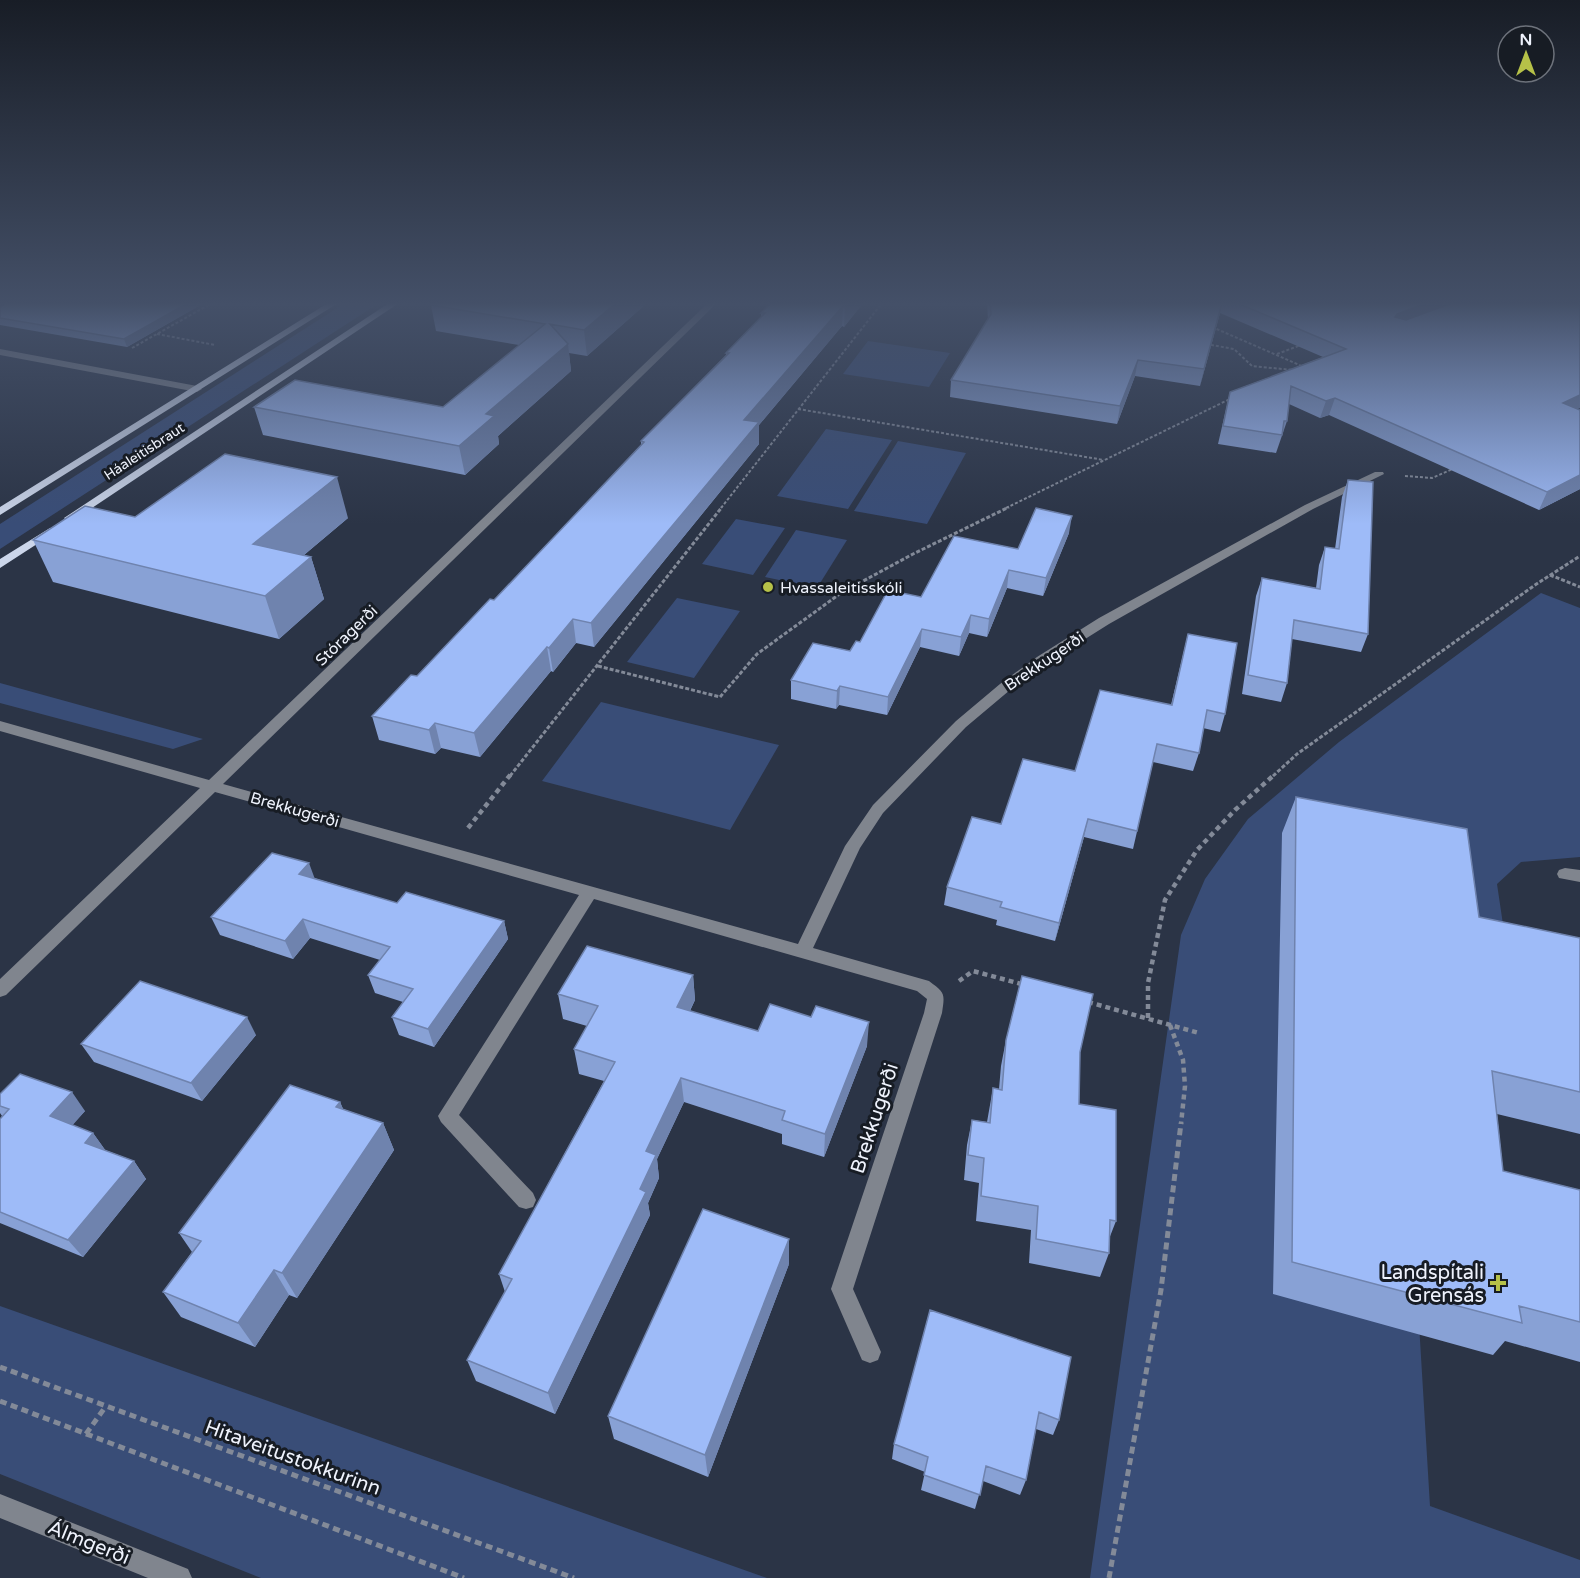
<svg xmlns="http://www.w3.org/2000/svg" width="1580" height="1578" font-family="'Varela Round',sans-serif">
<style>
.green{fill:#394d77}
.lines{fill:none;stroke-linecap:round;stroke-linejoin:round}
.path-far3{stroke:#838a98;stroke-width:2;stroke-dasharray:3 2;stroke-linecap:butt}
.path-far2{stroke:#838a98;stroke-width:3;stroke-dasharray:4 2;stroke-linecap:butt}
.path-far1{stroke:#838a98;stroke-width:4.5;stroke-dasharray:5 4;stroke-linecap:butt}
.path{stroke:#838a98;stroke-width:5;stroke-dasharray:7 4.5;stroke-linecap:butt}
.minor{fill:#80858e;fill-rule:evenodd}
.major{fill:#ccd6ea;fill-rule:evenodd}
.wall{fill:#88a1d5}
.shaded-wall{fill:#6f83ae}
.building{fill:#9ebbf8;stroke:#6f83ae;stroke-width:1.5}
.poi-dot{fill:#b6c148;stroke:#171c24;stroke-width:2}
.labels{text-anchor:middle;stroke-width:6;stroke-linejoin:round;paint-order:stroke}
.far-street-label{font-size:14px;fill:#eff3fd;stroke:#171c24}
.poi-label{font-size:16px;fill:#eff3fd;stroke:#171c24;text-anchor:start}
.street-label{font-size:16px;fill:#eff3fd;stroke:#171c24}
.near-street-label{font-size:20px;fill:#eff3fd;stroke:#171c24}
.near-poi-label{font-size:20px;fill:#eff3fd;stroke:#171c24;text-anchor:end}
</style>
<rect width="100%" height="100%" fill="#2b3446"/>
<!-- green -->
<path class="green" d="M345 303H379L0 549V524Z
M868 341 950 353 929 387 843 374Z
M826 429 892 440 848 509 777 496Z
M898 441 966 453 927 524 854 511Z
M736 519 785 528 753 575 702 564Z
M796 530 847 540 817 588 765 577Z
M1541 593 1580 608V857L1521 862 1497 884 1523 1059 1403 1058 1430 1506 1580 1560V1578H1090L1181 935 1205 879 1248 819 1339 742Z
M677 598 740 611 694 678 627 662Z
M0 683 203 739 173 749 0 703Z
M601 702 779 745 730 830 542 781Z
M0 1306 767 1578H261L0 1474Z"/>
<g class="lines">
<!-- path-far3 -->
<path class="path-far3" d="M1212 327 1304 367
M157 334 215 345
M1206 344 1234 349 1252 366 1293 370
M132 348 212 303
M1277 354 1301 345
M798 409 1104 460
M1405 476 1432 478 1455 468
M721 508 882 303
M1006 508 1232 398"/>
<!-- path-far2 -->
<path class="path-far2" d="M1550 575 1580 587
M598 666 720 697 757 654 841 593 913 554 1009 507
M510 776 722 507
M1273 776 1297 754 1535 585 1580 556"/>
<!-- path-far1 -->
<path class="path-far1" d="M468 828 511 774
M959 981 973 971 1025 985
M1088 1002 1199 1033
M1148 1018V983L1165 900 1197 850 1235 810 1275 774
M1170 1025 1183 1060 1185 1086 1181 1124"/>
<!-- path -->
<path class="path" d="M0 1367 574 1578
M0 1401 464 1578
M86 1434 106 1406
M1109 1578 1161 1290 1181 1123"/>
<!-- minor -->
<path class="minor" d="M708 303H717L223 784 798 944 845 846 873 805 956 721 1000 684 1037 657 1099 618 1305 505 1375 472H1383L1384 474 1313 509 1109 624 1047 663 1010 690 966 727 883 813 860 848 813 948 929 981C945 993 945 993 942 1013L853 1289 881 1352 878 1360 870 1363 862 1360 831 1289 924 1013 927 999 917 991 594 899 459 1115 533 1193 536 1200 533 1207 526 1209 519 1207 441 1122 438 1116 579 895 215 792 6 995 0 997V979L200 788 0 731V721L209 780Z
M0 349 197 386 202 389 197 392 0 355Z
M1565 868 1580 870V882L1559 878 1557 874 1559 870Z
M0 1494 188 1569 192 1578H148L0 1518Z"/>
<!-- major -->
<path class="major" d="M328 303H338L0 515V507Z
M389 303H399L74 520H66L64 518Z
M50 528 56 531 54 533 0 568V559Z"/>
</g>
<!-- wall -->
<path class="wall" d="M204 303 127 347 0 325V307Z
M647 303 587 356 569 353 571 371 498 436 499 444 465 475 263 435 254 407H443L519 345 436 331 431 305Z
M863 303 844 327 842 326 759 425V444L594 647 576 643 553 672 551 671 480 757 441 748 435 754 379 740 372 716 417 676 494 600 554 537 641 445V441L726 355V353L761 317V313Z
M987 303H1580L1578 409 1580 489 1539 510 1329 415 1320 418 1289 404 1287 421 1276 453 1218 444 1230 392 1323 357 1220 313 1200 386 1135 376 1117 424 950 397 951 380 988 320Z
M1348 480 1368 634 1361 652 1292 639 1287 683 1281 702 1242 694 1256 596 1262 578 1316 588 1319 565 1325 547 1335 549 1342 497Z
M135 517 348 518 304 555 311 557 324 599 279 639 53 582 33 540Z
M1069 533 1043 596 1007 588 987 637 969 633 959 656 920 647 887 715 839 705 836 709 791 699V680L850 651 921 597 1018 549Z
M1188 634 1225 714 1220 732 1203 728 1199 753 1193 771 1153 762 1133 849 1084 837 1055 941 996 925 997 920 944 905 947 887 1001 824 1171 705Z
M1296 797 1479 917 1580 938V1134L1497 1114 1503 1171 1580 1190V1362L1505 1341 1493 1355 1273 1294 1282 833Z
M314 878 397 903 504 921 508 939 434 1047 399 1035 392 1017 403 1002 375 993 368 975 380 960 310 938 293 959 220 935 211 917Z
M693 975 695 1000 690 1011 758 1031 867 1046 824 1157 782 1144V1134L684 1102 657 1159 659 1178 648 1203 650 1215 555 1414 476 1381 467 1360 505 1292 499 1274 604 1081 579 1074 574 1049 587 1026 563 1019 558 994Z
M256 1035 202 1101 94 1062 81 1044Z
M1006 1040 1080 1052 1079 1104 1116 1221 1109 1239V1253L1100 1277 1029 1263 1031 1230 976 1221 979 1183 964 1180 967 1145 972 1120 987 1122 993 1088 999 1089 1001 1066Z
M0 1094 85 1111 72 1125 93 1133 105 1150 134 1161 146 1179 83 1257 0 1223V1119L2 1116 0 1113Z
M340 1102 343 1109 383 1123 394 1150 297 1298 289 1295 255 1347 181 1317 163 1292 192 1252 179 1233Z
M789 1264 708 1477 614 1439 608 1416Z
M930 1310 1059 1420 1053 1435 1036 1429 1026 1480 1020 1495 983 1481 975 1509 921 1490 925 1472 892 1459 894 1444Z"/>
<!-- shaded-wall -->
<path class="shaded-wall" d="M188 303H204L127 347 124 339Z
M616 303H647L587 356 584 330Z
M848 303H863L844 327 845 307Z
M1222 303 1220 313 1200 386 1204 369Z
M1426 303H1463L1391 330 1397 314Z
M843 306 842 326 759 425V444L594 647 591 623 744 420Z
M568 344 571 371 498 436 499 444 465 475 459 446 486 414Z
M1138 360 1135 376 1117 424 1120 406Z
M1580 395V408L1555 420 1563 403Z
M1335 398 1329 415 1320 418 1326 401Z
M1580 475V489L1539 510 1547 492Z
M337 477 348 518 267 586 253 544Z
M1072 516 1069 533 1043 596 1046 578Z
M311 557 324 599 279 639 265 596Z
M1009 570 1007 588 987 637 989 619Z
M971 615 969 633 959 656 961 637Z
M573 619 576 643 553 672 549 648Z
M922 629 920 647 887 715 888 697Z
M547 647 551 671 480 757 474 733Z
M840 686 839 705 836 709 837 691Z
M435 723 441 748 435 754 429 730Z
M1088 819 1084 837 1055 941 1059 923Z
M309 863 316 882 299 874Z
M303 919 310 938 293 959 285 941Z
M504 921 508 939 434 1047 428 1029Z
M693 975 695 1000 679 1032 677 1007Z
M247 1017 256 1035 202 1101 191 1083Z
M869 1022 867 1046 824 1157 825 1134Z
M681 1078 684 1102 657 1159 659 1178 648 1203 650 1215 555 1414 548 1393 640 1189 646 1151Z
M72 1092 85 1111 64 1135 50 1116Z
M340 1102 352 1129 336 1107Z
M383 1123 394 1150 297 1298 282 1273Z
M93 1133 106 1151 85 1143Z
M134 1161 146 1179 83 1257 68 1240Z
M789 1239V1264L708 1477 705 1455Z
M274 1270 289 1295 255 1347 238 1323Z"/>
<!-- building -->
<path class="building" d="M7 303H188L124 339 0 318V307Z
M434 303H616L584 330 550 324 568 344 486 414 494 416 459 446 254 407 295 380 443 407 545 324 431 305Z
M771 303H848L845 307 843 306 744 420 759 422 591 623 573 619 549 648 547 647 474 733 435 723 429 730 372 716 411 675 417 676 490 599 494 600 554 537 644 442 641 441 729 353H726L765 313H761Z
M990 303H1222L1204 369 1138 360 1120 406 951 380 991 314Z
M1237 303H1426L1397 314 1395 317 1406 320 1452 303H1580V395L1563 403 1580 410V475L1547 492 1335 398 1326 401 1291 386 1287 421H1284L1282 435 1223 426 1230 392 1346 349Z
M225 454 337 477 253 544 311 557 265 596 33 540 85 506 135 517Z
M1348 480 1373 482 1368 634 1294 620 1287 683 1248 675 1262 578 1320 589 1325 547 1339 549Z
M1036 508 1072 516 1046 578 1009 570 989 619 971 615 961 637 922 629 888 697 840 686 837 691 791 680 813 643 850 651 856 641 860 642 888 590 921 597 954 536 1018 549Z
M1188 634 1237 643 1225 714 1207 710 1199 753 1157 744 1137 831 1088 819 1059 923 1000 907 1002 902 947 887 972 817 1001 824 1023 759 1075 771 1100 690 1172 705Z
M1296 797 1467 829 1479 917 1580 938V1092L1492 1071 1503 1171 1580 1190V1322L1519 1306 1522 1323 1292 1262Z
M272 853 309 863 299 874 397 903 406 892 504 921 428 1029 392 1017 413 989 368 975 390 947 303 919 285 941 211 917Z
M587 946 693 975 677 1007 758 1031 770 1004 811 1017 816 1006 869 1022 825 1134 782 1120 785 1111 681 1078 646 1151 656 1155 640 1189 646 1192 548 1393 467 1360 512 1279 499 1274 615 1062 574 1049 598 1006 558 994Z
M1022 976 1093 994 1080 1052 1079 1104 1116 1110V1221L1110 1220 1109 1253 1036 1239 1038 1206 981 1196 984 1158 968 1155 972 1120 990 1123 993 1088 1002 1090 1006 1040Z
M140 981 247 1017 191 1083 81 1044Z
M20 1074 72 1092 50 1116 93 1133 85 1143 134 1161 68 1240 0 1212V1119L9 1109 0 1106V1094Z
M290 1085 340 1102 336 1107 383 1123 282 1273 274 1270 238 1323 163 1292 201 1241 179 1233Z
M703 1209 789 1239 705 1455 608 1416Z
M930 1310 1071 1357 1059 1420 1039 1412 1026 1480 986 1466 980 1495 924 1475 928 1457 894 1444Z"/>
<!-- sky -->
<linearGradient id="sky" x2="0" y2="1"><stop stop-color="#181d26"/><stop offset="0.58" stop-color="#445068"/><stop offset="1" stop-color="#445068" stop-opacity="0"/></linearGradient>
<rect width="1580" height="524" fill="url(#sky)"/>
<!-- markers -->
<g class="poi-dot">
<circle cx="768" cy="587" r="6"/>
<path d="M1495 1274h6v6h6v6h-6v6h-6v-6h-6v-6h6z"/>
</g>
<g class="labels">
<!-- far-street labels -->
<g class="far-street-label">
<text transform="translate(144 451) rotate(-33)" y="5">Háaleitisbraut</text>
</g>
<!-- poi labels -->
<g class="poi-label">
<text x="780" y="593">Hvassaleitisskóli</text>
</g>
<!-- street labels -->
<g class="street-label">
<text transform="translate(346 635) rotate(-44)" y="6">Stóragerði</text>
<text transform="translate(1044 661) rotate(-34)" y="6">Brekkugerði</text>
<text transform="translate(295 809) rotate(16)" y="6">Brekkugerði</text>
</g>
<!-- near-street labels -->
<g class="near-street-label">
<text transform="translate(874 1118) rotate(-72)" y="7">Brekkugerði</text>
<text transform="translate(293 1457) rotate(20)" y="7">Hitaveitustokkurinn</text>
<text transform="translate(89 1542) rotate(22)" y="7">Álmgerði</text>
</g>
<!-- near-poi labels -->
<g class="near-poi-label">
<text x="1484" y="1279">Landspítali<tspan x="1484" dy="23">Grensás</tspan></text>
</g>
</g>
<!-- north arrow -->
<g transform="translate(1526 54)"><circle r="28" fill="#171c24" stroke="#6d727b" stroke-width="1.5"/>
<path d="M0-4.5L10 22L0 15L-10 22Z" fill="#b6c148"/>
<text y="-9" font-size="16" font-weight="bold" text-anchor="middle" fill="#eff3fd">N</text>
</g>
</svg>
